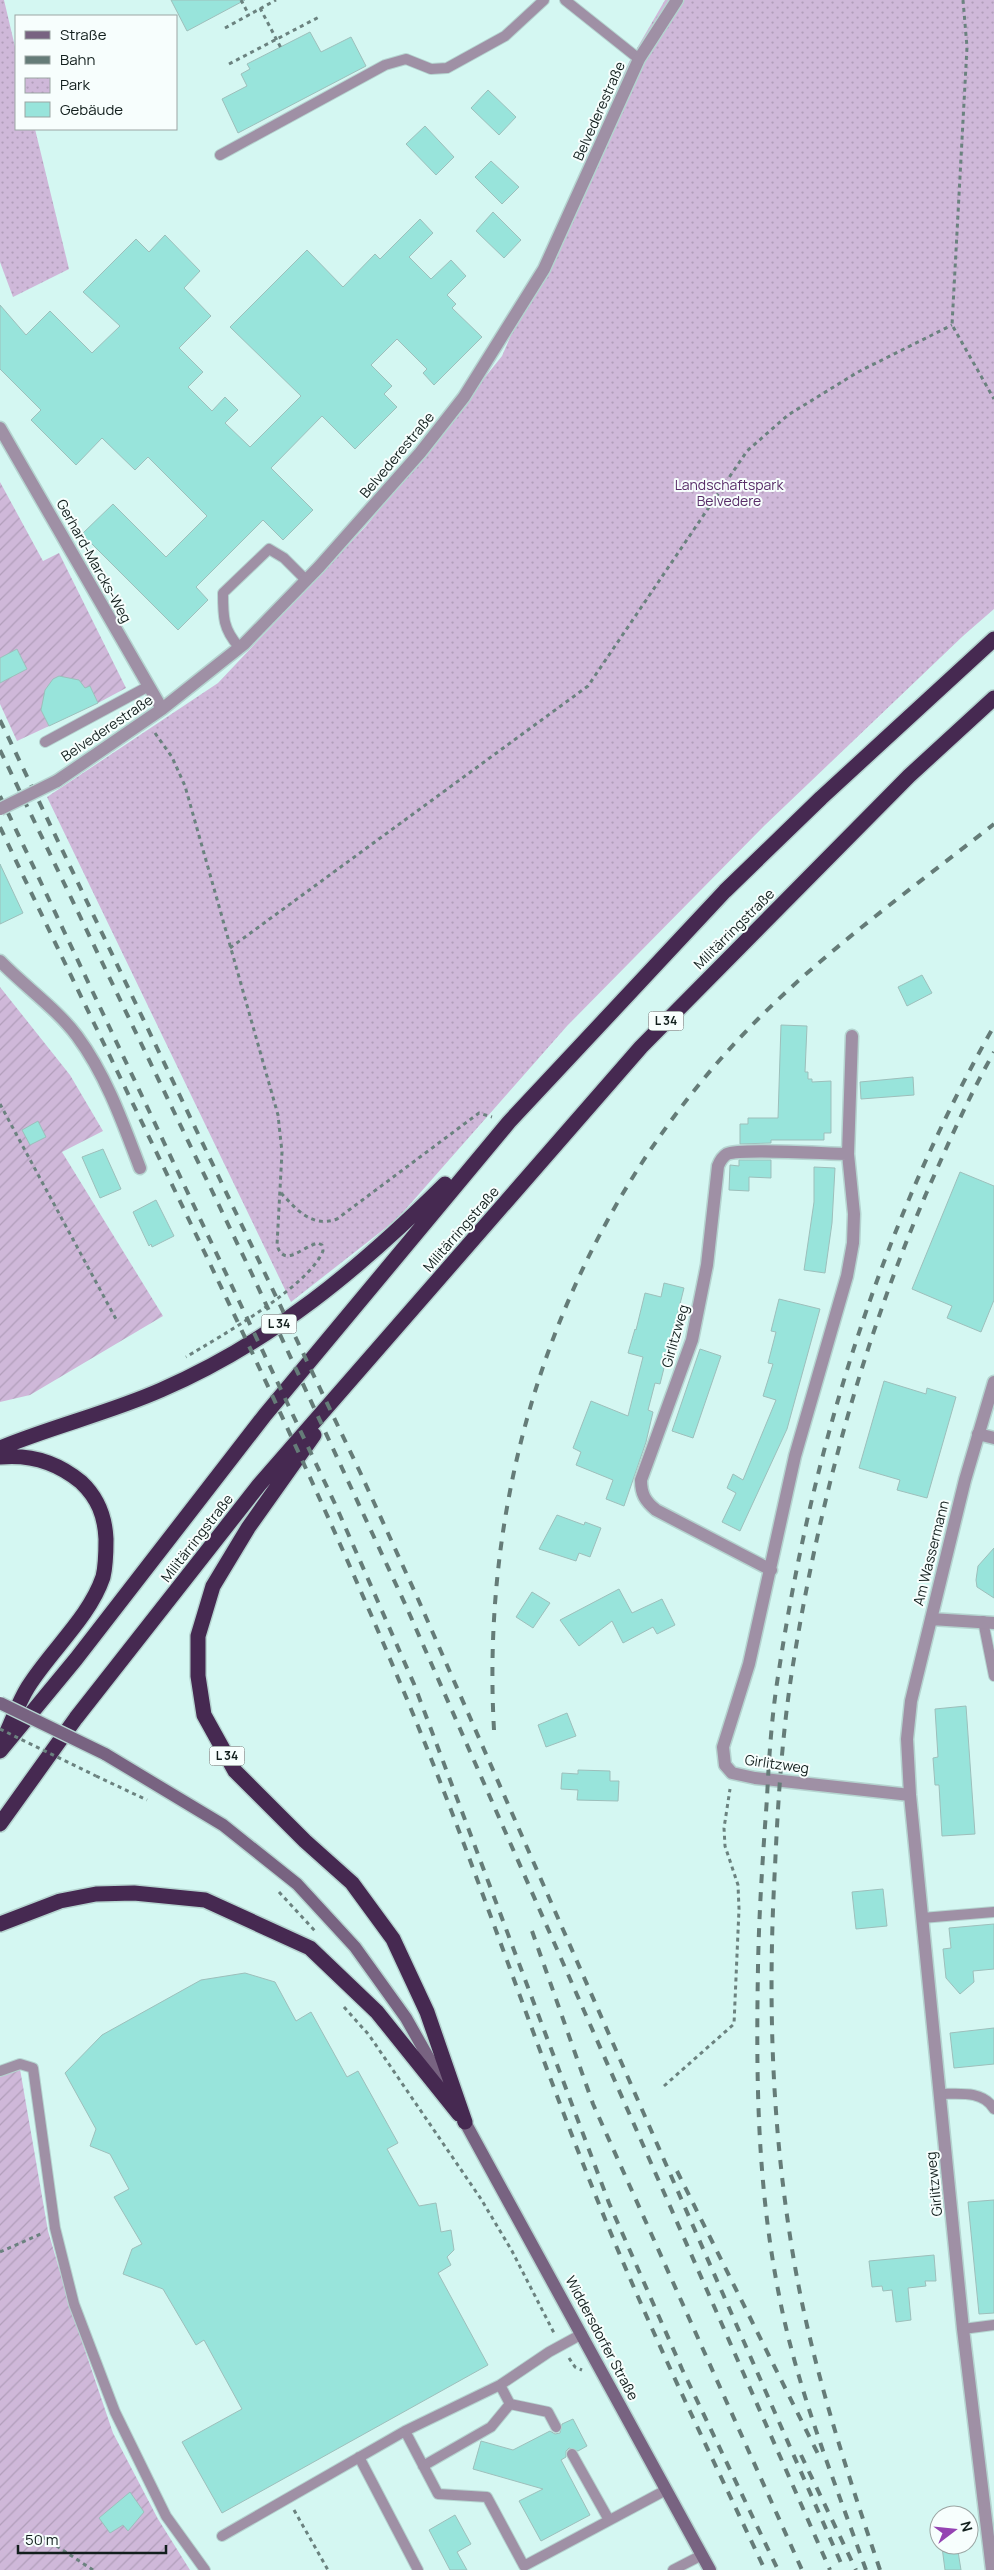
<svg xmlns="http://www.w3.org/2000/svg" width="994" height="2570" font-family="Manrope,sans-serif">
<style>
.park{fill:url(#park-dots)}
.garden{fill:url(#garden-furrows)}
.building{fill:#98e4db;stroke:#9dbfbb}
.lines{fill:none;stroke-linecap:round;stroke-linejoin:round}
.lane-casing{stroke:#b5d4d0;stroke-width:12}
.street-casing{stroke:#b5d4d0;stroke-width:15}
.secondary-casing{stroke:#b5d4d0;stroke-width:15}
.highway-casing{stroke:#b5d4d0;stroke-width:18}
.path{stroke:#6b827f;stroke-width:3;stroke-dasharray:4 4;stroke-linecap:butt}
.lane{stroke:#9f90a5;stroke-width:10}
.street{stroke:#9f90a5;stroke-width:12}
.secondary{stroke:#786381;stroke-width:12}
.highway{stroke:#462951;stroke-width:15}
.rail{stroke:#657c78;stroke-width:4;stroke-dasharray:9 9;stroke-linecap:butt}
.street-bridge-casing{stroke:#b5d4d0;stroke-width:15;stroke-linecap:butt}
.secondary-bridge-casing{stroke:#b5d4d0;stroke-width:15;stroke-linecap:butt}
.path-bridge{stroke:#6b827f;stroke-width:3;stroke-dasharray:4 4;stroke-linecap:butt}
.street-bridge{stroke:#9f90a5;stroke-width:12}
.secondary-bridge{stroke:#786381;stroke-width:12}
.labels{text-anchor:middle;stroke-width:4;stroke-linejoin:round;paint-order:stroke}
.shield{fill:#f7fefd;stroke:#576260;stroke-width:1}
.shield-label{font-size:12px;font-weight:bold;fill:#121f1d}
.street-label{font-size:14px;fill:#121f1d;stroke:#f7fefd}
.park-label{font-size:14px;fill:#592e69;stroke:#f7fefd}
</style>
<defs>
<pattern id="park-dots" width="8" height="8" patternUnits="userSpaceOnUse" patternTransform="scale(1.25)"><rect width="8" height="8" fill="#cfb8d9"/><path d="M2 2h.1M6 6h.1" fill="none" stroke="#b19eba" stroke-width="1.8" stroke-linecap="round"/></pattern>
<pattern id="garden-furrows" width="10" height="10" patternUnits="userSpaceOnUse" patternTransform="scale(1.25)"><rect width="10" height="10" fill="#cfb8d9"/><path d="M-1 1l2-2M0 10L10 0M9 11l2-2" fill="none" stroke="#b19eba"/></pattern>
</defs>
<rect width="100%" height="100%" fill="#d4f7f2"/>
<!-- park -->
<path class="park" d="M0 0H4L16 51V129H35L69 269 13 297 0 262Z
M665 0H994V609L963 636 764 826 567 1026 397 1219 291 1302 47 797 218 683 366 526 502 356 629 62Z"/>
<!-- garden -->
<path class="garden" d="M0 482 43 561 59 553 126 688 98 703 90 686 45 707 41 709 49 726 17 741 0 704Z
M0 987 70 1075 103 1131 62 1152 163 1316 30 1395 0 1402Z
M20 2069 48 2231 70 2306 113 2433 158 2519 190 2570H0V2075Z"/>
<!-- building -->
<path class="building" d="M171 0H245L187 31Z
M310 32 321 52 351 37 366 66 238 133 222 99 247 86 241 74 250 69 247 64Z
M488 90 516 117 499 135 471 108Z
M425 126 454 157 436 175 406 144Z
M491 161 519 187 502 204 475 177Z
M493 212 521 240 504 258 476 231Z
M420 219 433 233 409 257 431 279 451 260 466 276 447 295 456 304 452 308 482 337 434 385 423 373 427 369 397 339 371 365 392 386 384 394 397 407 355 449 322 416 271 468 313 510 283 540 263 520 196 587 208 600 178 630 82 534 113 504 166 557 207 516 148 457 135 470 102 438 76 465 31 420 41 410 0 369V305L26 335 50 311 92 353 120 326 83 292 136 239 149 252 165 235 200 271 184 288 211 316 179 348 203 372 188 387 212 411 225 397 238 410 225 423 250 447 301 396 230 327 307 250 343 287 375 254 380 259Z
M17 649 27 669 0 683V658Z
M59 676 79 680 85 688 90 686 98 703 49 726 41 710 45 690 53 679Z
M0 864 23 913 0 924Z
M922 975 932 993 907 1006 898 987Z
M781 1025 807 1026 805 1072H808V1079H812V1082L831 1081V1133H824V1140H771V1143L740 1144V1124H748V1118H778Z
M913 1077 914 1095 861 1099 860 1082Z
M38 1121 46 1137 30 1145 22 1130Z
M103 1149 121 1189 100 1198 82 1157Z
M739 1160H771V1178L749 1177V1191L729 1190 730 1165 739 1166Z
M814 1167 835 1168 832 1223 825 1273 804 1270 814 1202Z
M960 1172 994 1186V1300L981 1332 947 1318 952 1306 912 1289Z
M156 1200 174 1236 152 1247 151 1244 149 1246 133 1212Z
M664 1283 684 1288 660 1384 655 1383 648 1410 653 1412 646 1442 624 1506 606 1499 613 1480 576 1465 581 1452 573 1448 591 1401 628 1416 643 1357 628 1353 635 1329 636 1330 645 1293 661 1297Z
M779 1299 820 1309 787 1429 740 1531 722 1522 736 1493 727 1488 733 1474 743 1480 776 1400 763 1396 773 1364 768 1363 776 1332 771 1331Z
M700 1349 721 1356 693 1438 672 1431Z
M884 1381 926 1394 927 1388 956 1397 927 1498 897 1490 900 1480 859 1468Z
M557 1515 584 1525 585 1522 601 1528 590 1557 579 1553 576 1561 539 1549Z
M994 1548V1598L977 1587 976 1580 978 1566Z
M619 1589 632 1613 662 1599 675 1625 657 1634 653 1627 623 1643 612 1621 579 1646 560 1620Z
M532 1592 550 1603 533 1628 516 1617Z
M966 1706 975 1834 942 1836 939 1785H935L933 1758 938 1757 935 1709Z
M567 1713 576 1736 546 1747 538 1725Z
M578 1770 610 1771V1781H619L618 1801 577 1800 578 1790 561 1789 562 1773 578 1774Z
M883 1889 887 1926 856 1929 852 1892Z
M994 1924V1969L973 1971 974 1982 960 1994 946 1978 943 1949 951 1948 949 1928Z
M245 1973 275 1982 296 2021 311 2012 347 2077 358 2071 398 2143 387 2149 419 2206 436 2203 441 2232 451 2230 454 2250 447 2257 451 2265 438 2273 488 2365 222 2513 182 2442 242 2409 204 2340 196 2345 163 2289 123 2274 132 2249 142 2244 114 2197 129 2189 110 2154 90 2146 96 2129 65 2073 102 2035 201 1980Z
M994 2028V2064L954 2068 950 2033Z
M994 2200V2313L979 2314 968 2202Z
M934 2255 936 2281H925L926 2286 908 2288 911 2320 896 2322 892 2290 883 2291 882 2286 872 2287 869 2261Z
M573 2419 587 2446 578 2451 569 2448 566 2451V2457L561 2460 590 2515 541 2541 519 2501 543 2489 473 2469 481 2441 513 2450 550 2431 555 2434 560 2433 562 2424Z
M130 2492 144 2512 128 2531 123 2525 110 2533 99 2518Z
M455 2515 471 2544 457 2552 467 2570H450L429 2530Z
M957 2545 961 2570H945L942 2547Z"/>
<g class="lines">
<!-- lane casing -->
<g class="lane-casing">
<path id="lane" d="M565 0 639 59
M220 155 385 65 406 59 431 69 447 68 505 36 544 0
M239 647C223 629 223 617 223 593L269 549 284 558 306 580
M45 742 147 687
M983 1621 994 1676
M922 1918 994 1912
M0 2071 20 2064 33 2068 55 2228 74 2304 115 2412 166 2516 205 2570
M940 2094C958 2094 983 2090 994 2109
M963 2329 994 2325
M500 2385 510 2404 548 2412 556 2427
M405 2431 438 2494 487 2497 524 2566 666 2490
M572 2454 609 2520
M359 2457 418 2570
M423 2466 491 2427 510 2404
M222 2536 405 2431 500 2385 549 2352 582 2334
M673 2570 702 2555"/>
</g>
<!-- street casing -->
<g class="street-casing">
<path id="street" d="M0 428 162 709
M57 781 162 709 244 644 319 567 420 453 464 397 544 269 639 59 677 0
M0 961C24 986 57 1009 77 1036 106 1075 123 1123 140 1168
M852 1036 848 1154 854 1214 853 1243 847 1276 795 1456 749 1664 723 1747 725 1765 732 1773 755 1778 910 1795
M978 1434 994 1438
M771 1570 656 1510C645 1501 641 1494 641 1480L692 1340 707 1265 718 1166C720 1161 722 1157 727 1154 741 1148 828 1154 848 1154
M931 1619 994 1623
M992 2570 963 2329 910 1795 907 1739 911 1701 965 1480 994 1382"/>
</g>
<!-- secondary casing -->
<g class="secondary-casing">
<path id="secondary" d="M105 1754 223 1825 297 1884 355 1947 406 2018 449 2094
M460 2113 710 2570"/>
</g>
<!-- highway casing -->
<g class="highway-casing">
<path id="highway" d="M314 1435 248 1528 213 1586 198 1636V1676L204 1715 235 1771 305 1841 352 1883 393 1939 427 2012 465 2122
M0 1448C53 1426 109 1413 161 1390 272 1342 360 1268 445 1184
M0 1457C31 1454 57 1462 81 1482 98 1498 105 1516 106 1539 106 1551 106 1565 103 1577 89 1618 51 1650 28 1687 18 1703 12 1722 4 1738
M0 1751 76 1659 265 1415 509 1122 725 891 821 798 994 639
M0 1824 76 1718 259 1485 641 1047 909 776 994 698
M0 1924 60 1901 96 1894 134 1893 205 1900 310 1948 377 2012 459 2114"/>
</g>
<!-- path -->
<path class="path" d="M241 0 249 15
M963 0 967 47 952 325 994 399
M260 8 281 48
M225 28 276 0
M229 64 319 17
M155 733 172 757 185 786 278 1115 282 1152 277 1245C284 1269 303 1246 318 1243L322 1245 323 1251C308 1287 221 1336 186 1357
M230 948 588 686 747 451 788 415 858 372 952 325
M0 1104 117 1321
M281 1193C297 1210 312 1228 337 1219L479 1113 492 1117
M96 1776 147 1800
M279 1892 315 1931
M344 2007 369 2035 481 2199 512 2251 554 2333
M664 2086 734 2024 739 1909 738 1885 725 1846 724 1828 730 1789
M0 2252 43 2233
M569 2358 575 2367 582 2370
M294 2510 328 2570
M43 2537 93 2570"/>
<!-- lane -->
<use href="#lane" class="lane"/>
<!-- street -->
<use href="#street" class="street"/>
<!-- secondary -->
<use href="#secondary" class="secondary"/>
<!-- highway -->
<use href="#highway" class="highway"/>
<!-- rail -->
<path class="rail" d="M0 720 360 1472 418 1599 844 2570
M0 750 251 1272 406 1606 830 2570
M0 796 336 1506 414 1684 609 2203 682 2369 778 2570
M0 827C135 1113 279 1394 401 1685 473 1856 530 2033 599 2204 649 2329 708 2449 765 2570
M494 1730C479 1467 571 1207 758 1019 830 947 914 887 994 824
M532 1931 593 2104 802 2570
M677 2171 821 2460
M801 2455 856 2570
M866 2570C834 2480 797 2389 779 2295 757 2184 756 2078 758 1967 759 1910 763 1854 767 1798 769 1756 772 1712 779 1670 813 1446 882 1223 994 1026
M880 2570C843 2460 807 2351 790 2236 771 2113 768 1991 775 1867 778 1801 782 1736 792 1671 818 1507 861 1346 926 1194 947 1146 968 1098 994 1052"/>
<!-- street-bridge casing -->
<g class="street-bridge-casing">
<path id="street-bridge" d="M0 809 57 781"/>
</g>
<!-- secondary-bridge casing -->
<g class="secondary-bridge-casing">
<path id="secondary-bridge" d="M0 1703 105 1754"/>
</g>
<!-- path-bridge -->
<path class="path-bridge" d="M0 1729 96 1776"/>
<!-- street-bridge -->
<use href="#street-bridge" class="street-bridge"/>
<!-- secondary-bridge -->
<use href="#secondary-bridge" class="secondary-bridge"/>
</g>
<g class="labels">
<!-- shield labels -->
<g class="shield">
<rect x="648.5" y="1011.5" width="35" height="19" rx="4"/>
<rect x="261.5" y="1314.5" width="35" height="19" rx="4"/>
<rect x="209.5" y="1746.5" width="35" height="19" rx="4"/>
</g>
<g class="shield-label">
<text x="666" y="1025">L 34</text>
<text x="279" y="1328">L 34</text>
<text x="227" y="1760">L 34</text>
</g>
<!-- street labels -->
<g class="street-label">
<text transform="translate(599 111) rotate(-66)" y="5">Belvederestraße</text>
<text transform="translate(397 455) rotate(-50)" y="5">Belvederestraße</text>
<text transform="translate(94 561) rotate(61)" y="5">Gerhard-Marcks-Weg</text>
<text transform="translate(107 728) rotate(-34)" y="5">Belvederestraße</text>
<text transform="translate(734 929) rotate(-45)" y="5">Militärringstraße</text>
<text transform="translate(461 1229) rotate(-49)" y="5">Militärringstraße</text>
<text transform="translate(675 1336) rotate(-74)" y="5">Girlitzweg</text>
<text transform="translate(197 1538) rotate(-52)" y="5">Militärringstraße</text>
<text transform="translate(931 1553) rotate(-76)" y="5">Am Wassermann</text>
<text transform="translate(777 1764) rotate(8)" y="5">Girlitzweg</text>
<text transform="translate(934 2184) rotate(-96)" y="5">Girlitzweg</text>
<text transform="translate(602 2338) rotate(62)" y="5">Widdersdorfer Straße</text>
</g>
<!-- park labels -->
<g class="park-label">
<text x="729" y="490">Landschaftspark<tspan x="729" dy="16">Belvedere</tspan></text>
</g>
</g>
<!-- legend -->
<rect x="15" y="15" width="162" height="115" fill="#f7fefd" stroke="#9ba5a3"/>
<rect x="25" y="31" width="25" height="8" fill="#786381" stroke="#9ba5a3"/>
<text x="60" y="40" font-size="15" fill="#121f1d">Straße</text>
<rect x="25" y="56" width="25" height="8" fill="#657c78" stroke="#9ba5a3"/>
<text x="60" y="65" font-size="15" fill="#121f1d">Bahn</text>
<rect x="25" y="78" width="25" height="15" fill="url(#park-dots)" stroke="#9ba5a3"/>
<text x="60" y="90" font-size="15" fill="#121f1d">Park</text>
<rect x="25" y="102" width="25" height="15" fill="#98e4db" stroke="#9ba5a3"/>
<text x="60" y="115" font-size="15" fill="#121f1d">Gebäude</text>
<!-- north arrow -->
<g transform="translate(954 2530) rotate(74)"><circle r="24" fill="#f7fefd" stroke="#9ba5a3"/>
<path d="M0-4L9 19L0 12L-9 19Z" fill="#9443b2"/>
<text y="-8" font-size="14" font-weight="bold" text-anchor="middle" fill="#121f1d">N</text>
</g>
<!-- scale -->
<path d="M18 2545v8h148v-8" fill="none" stroke="#121f1d" stroke-width="2.5"/>
<text x="25" y="2545" font-size="15" fill="#121f1d" stroke="#f7fefd" stroke-width="4" paint-order="stroke">50 m</text>
</svg>
